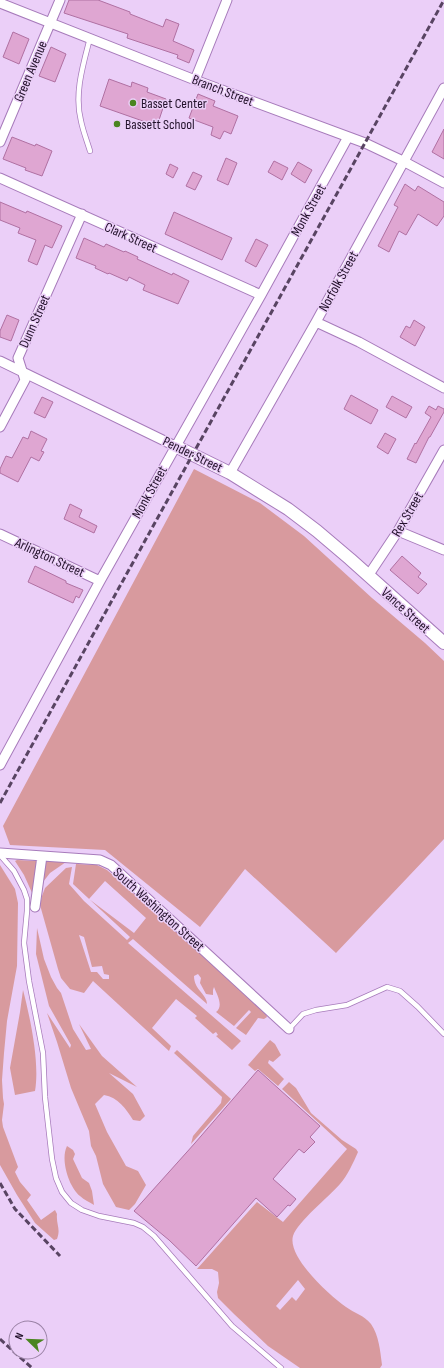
<svg xmlns="http://www.w3.org/2000/svg" width="444" height="1368" font-family="'Sofia Sans Condensed',sans-serif">
<style>
.green{fill:#d89a9e;fill-rule:evenodd}
.building{fill:#dfa6d2;stroke:#b070a2}
.lines{fill:none;stroke-linecap:round;stroke-linejoin:round}
.lane-casing{stroke:#a77bbb;stroke-width:6}
.street-casing{stroke:#a77bbb;stroke-width:11}
.secondary-casing{stroke:#a77bbb;stroke-width:14}
.lane{stroke:#fff;stroke-width:4.5}
.street{stroke:#fff;stroke-width:9}
.secondary{stroke:#fff;stroke-width:12}
.rail{stroke:#584462;stroke-width:3;stroke-dasharray:6 3;stroke-linecap:butt}
.poi-dot{fill:#4b8520;stroke:#ebcff8;stroke-width:1.5}
.labels{text-anchor:middle;stroke-width:3;stroke-linejoin:round;paint-order:stroke}
.street-label{font-size:14px;fill:#22112a;stroke:#ebcff8}
.poi-label{font-size:14px;fill:#22112a;stroke:#ebcff8;text-anchor:start}
</style>
<rect width="100%" height="100%" fill="#ebcff8"/>
<!-- green -->
<path class="green" d="M194 469 260 503 304 536 372 598 425 643 444 661V839L336 953 245 869 200 927 105 850 10 845 3 826Z
M17 860 36 861 38 867 33 895 24 875 15 861Z
M45 861 66 862 50 873 43 882Z
M76 864 97 865 107 870 256 1002 265 1012 267 1017 264 1019 258 1018 246 1035 236 1028 251 1012 249 1010 234 1026 216 1012C224 1006 217 995 214 987L213 990V995L206 994 200 983 201 978 198 974 194 976C194 990 207 994 207 1004L133 939 128 943 241 1041 232 1050 216 1036 218 1035 216 1032 213 1034 195 1018 197 1016 176 999 152 1028 171 1046 169 1051 93 981 84 993 70 989 61 978 58 969 40 905 42 896 45 888 66 868 72 867 69 884 84 901 127 940 130 937 73 884ZM105 881 146 918 134 933 89 899ZM79 935 84 937 92 967 102 966 104 974 109 975V979H103L97 972H91Z
M0 865 15 889 18 903 17 966 7 1021 4 1053 2 1080 3 1098 4 1104 2 1120 3 1127 18 1167 15 1172 20 1182 31 1195 27 1200 41 1220 55 1210 57 1214C56 1225 61 1228 57 1239L54 1240 35 1223 17 1195 0 1165Z
M37 928 44 959 51 977 57 988 61 993 73 1029 86 1050 91 1049 79 1024 102 1056 137 1087 109 1073 133 1094 145 1116 140 1121 133 1120C126 1109 118 1097 104 1095L95 1104 107 1132 126 1166 138 1171 146 1185 135 1204 129 1210 116 1207 103 1184 96 1156 91 1146 89 1131 71 1088 57 1042 47 1013 70 1048 71 1045 49 1006 36 954Z
M23 990C30 1017 40 1063 35 1091L15 1095 10 1068 20 1012Z
M270 1040 275 1044 281 1055 273 1062 269 1060 268 1063 284 1079 278 1086 258 1069 255 1071 248 1065Z
M177 1050 231 1099 191 1144 193 1136 221 1103 222 1097 174 1053Z
M289 1082 296 1088 311 1113 342 1140 356 1149 358 1152C353 1163 348 1175 340 1184 329 1197 298 1221 293 1236 287 1257 330 1296 346 1307 354 1313 364 1315 371 1324 379 1336 380 1350 382 1365L380 1368H300L268 1346 234 1314 218 1298 217 1292 219 1283 218 1272 212 1269H197L257 1202 283 1222 347 1149 282 1089ZM298 1280 305 1289 296 1301 292 1297 280 1310 276 1306Z
M67 1146 73 1150 75 1154 73 1159 82 1178 89 1183 92 1191 94 1205C90 1202 84 1200 80 1196 69 1187 60 1160 67 1146Z"/>
<!-- building -->
<path class="building" d="M69 0H98L130 12V14L163 27 166 19 179 24 173 41 194 50 189 63 177 58 178 55 127 38 128 34 64 13Z
M13 32 29 39 19 64 3 57Z
M51 47 66 54 55 82 39 76Z
M109 79 131 87 132 82 148 88 147 92 166 99 157 126 100 106Z
M198 94 215 101 213 106 238 116 231 134 224 131 220 139 211 135 213 127 189 118Z
M444 129V159L432 152Z
M12 137 35 146 36 144 52 151 42 176 25 170 26 168 3 159Z
M226 158 237 163 228 185 217 180Z
M274 161 288 168 282 180 268 172Z
M298 162 312 170 305 183 291 174Z
M170 164 178 168 173 178 166 174Z
M193 172 202 176 195 190 186 186Z
M405 184 415 191 418 186 444 202V216L437 226 418 214 406 235 399 231 389 252 378 246 398 207 394 205Z
M0 202 26 213 27 211 62 226 52 248 45 245 37 265 28 261 36 240 18 233 20 228 0 220Z
M174 212 232 238 222 260 165 234Z
M84 238 104 247 106 244 124 252 125 251 138 257 137 259 172 275 173 273 189 281 178 304 143 290 145 285 129 277 127 281 109 273 108 274 95 268 96 266 76 258Z
M256 239 268 245 256 267 245 261Z
M7 315 19 320 11 341 0 337V331Z
M414 320 425 327 415 346 400 337 406 326 410 328Z
M351 395 378 410 371 424 344 409Z
M392 396 412 407 406 418 386 407Z
M42 397 53 402 45 418 34 413Z
M429 406 436 410 438 406 444 409V412L430 437H429L416 463 407 459 415 443 416 444 431 417 425 413Z
M31 431 47 439 41 451 44 452 39 461 31 457 18 482 0 473V469L6 456 12 458 23 437 28 439Z
M385 433 396 439 388 454 377 447Z
M70 504 82 510 79 517 97 526 94 533 64 519Z
M402 556 421 573 418 577 427 584 418 594 390 570Z
M35 566 66 581V583L83 590 79 598 76 596 73 603 28 582Z
M258 1070 320 1126 310 1137 315 1142 304 1153 299 1149 273 1179 296 1199 290 1206 288 1205 277 1217 256 1198 196 1266 169 1240 134 1211 195 1143Z"/>
<g class="lines">
<!-- lane casing -->
<g class="lane-casing">
<path id="lane" d="M90 38C83 65 74 94 81 121 83 131 87 141 90 151
M0 855 14 871 24 890 27 899V911L24 943 29 981 43 1053 45 1097 52 1159 56 1178 62 1192 71 1203 82 1210 99 1216 134 1223 143 1227 154 1236 232 1326 281 1368
M289 1029 303 1014 316 1010 347 1005 387 987 400 991 418 1007 444 1034"/>
</g>
<!-- street casing -->
<g class="street-casing">
<path id="street" d="M0 3 195 80 365 143 403 161 444 183
M195 80 227 0
M0 142 60 0
M0 178 261 295
M316 322 359 342 444 388
M0 361 175 446
M0 427 25 380 18 358 82 214
M230 473 316 322 444 88
M398 531 444 550
M0 534 100 581
M368 576 398 531 444 450
M0 765 100 581 261 295 348 137
M0 853 100 860 111 865 289 1029
M35 907 42 856"/>
</g>
<!-- secondary casing -->
<g class="secondary-casing">
<path id="secondary" d="M175 446 230 473 288 509 317 531 350 559 444 643"/>
</g>
<!-- lane -->
<use href="#lane" class="lane"/>
<!-- street -->
<use href="#street" class="street"/>
<!-- secondary -->
<use href="#secondary" class="secondary"/>
<!-- rail -->
<path class="rail" d="M0 803 444 0
M0 1183 15 1209 60 1256
M0 1339 32 1368"/>
</g>
<!-- markers -->
<g class="poi-dot">
<circle cx="133" cy="103" r="4"/>
<circle cx="117" cy="124" r="4"/>
</g>
<g class="labels">
<!-- street labels -->
<g class="street-label">
<text transform="translate(30 71) rotate(-67)" y="5">Green Avenue</text>
<text transform="translate(223 90) rotate(21)" y="5">Branch Street</text>
<text transform="translate(308 210) rotate(-61)" y="5">Monk Street</text>
<text transform="translate(131 237) rotate(24)" y="5">Clark Street</text>
<text transform="translate(338 281) rotate(-61)" y="5">Norfolk Street</text>
<text transform="translate(34 321) rotate(-66)" y="5">Dunn Street</text>
<text transform="translate(193 454) rotate(26)" y="5">Pender Street</text>
<text transform="translate(149 492) rotate(-61)" y="5">Monk Street</text>
<text transform="translate(407 514) rotate(-60)" y="5">Rex Street</text>
<text transform="translate(50 557) rotate(25)" y="5">Arlington Street</text>
<text transform="translate(406 610) rotate(42)" y="5">Vance Street</text>
<text transform="translate(159 909) rotate(42)" y="5">South Washington Street</text>
</g>
<!-- poi labels -->
<g class="poi-label">
<text x="141" y="108">Basset Center</text>
<text x="125" y="129">Bassett School</text>
</g>
</g>
<!-- north arrow -->
<g transform="translate(28 1340) rotate(293)"><circle r="19" fill="#ebcff8" stroke="#9b83a6"/>
<path d="M0-3L7 15L0 10L-7 15Z" fill="#4b8520"/>
<text y="-6" font-size="11" font-weight="bold" text-anchor="middle" fill="#22112a">N</text>
</g>
</svg>
